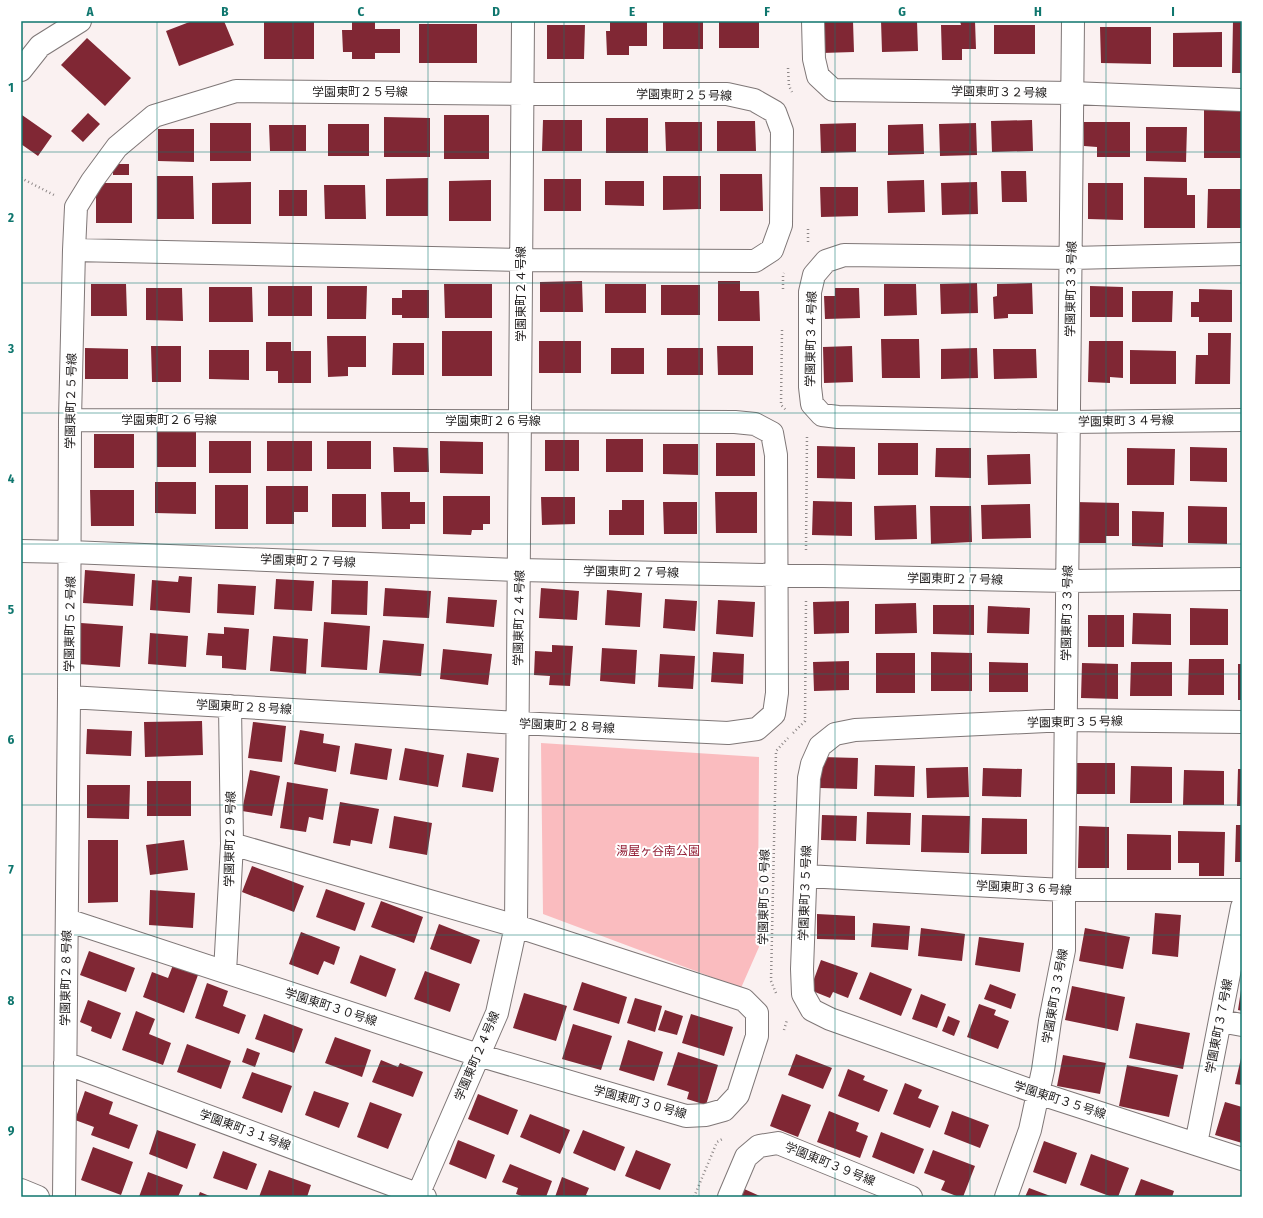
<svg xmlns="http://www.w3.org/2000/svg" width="1263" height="1218" font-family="'Fira Sans Condensed','Noto Sans JP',sans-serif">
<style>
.green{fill:#fabcbf}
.building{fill:#802734}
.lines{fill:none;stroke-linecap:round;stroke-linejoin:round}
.minor-casing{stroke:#7f7777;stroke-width:24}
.path{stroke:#8e8888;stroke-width:2.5;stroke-dasharray:1 3;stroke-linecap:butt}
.minor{stroke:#fff;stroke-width:22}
.grid{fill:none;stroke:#0f766e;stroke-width:1;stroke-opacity:0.55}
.labels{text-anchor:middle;stroke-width:4;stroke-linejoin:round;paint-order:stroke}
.street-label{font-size:12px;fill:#232020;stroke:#fff}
.park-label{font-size:12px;fill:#931f36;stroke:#fff}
.neatline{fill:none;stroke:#0f766e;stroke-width:1.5}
.grid-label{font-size:13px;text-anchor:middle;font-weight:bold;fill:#0f766e}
</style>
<rect width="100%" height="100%" fill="#faf1f1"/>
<!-- green -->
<path class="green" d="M541 743 759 757 758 909 759 947 741 988 543 914Z"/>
<!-- building -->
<path class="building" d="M192 21H224L234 45 179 66 166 31Z
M264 21H314V59H264Z
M352 21H375V29H400V53H375V59H352V52H343L342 30H352Z
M610 21H647V46H629V55H607L606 31H610Z
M663 21H703V49H663Z
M719 21H759V48H719Z
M853 21 854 52 822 53 821 22Z
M881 21H917L918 51 882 52Z
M960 21H975L976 49H962V60H942L941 25H961Z
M1233 21H1242V73H1232Z
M419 24H477V63H419Z
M547 25H585L584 59H547Z
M994 25H1035V54H994Z
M1100 27H1151V64L1101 63Z
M1222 32V67H1173V33Z
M87 38 131 78 105 106 61 65Z
M1204 107H1242V158H1204Z
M88 113 100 124 83 142 71 131Z
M22 115 52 136 38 156 21 144V117Z
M444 115H489V159H444Z
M384 117 430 118V157H384Z
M606 118H648V153H606Z
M543 120H582V151H542Z
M1032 120 1033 151 992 152 991 121Z
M717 121H755L756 151H717Z
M665 122H702V151H666Z
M1084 122H1130V157H1097V147L1084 146Z
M210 123H251V161H210Z
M856 123V152L821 153 820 124Z
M976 123 977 155 940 156 939 124Z
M328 124H369V156H328Z
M923 124 924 154 888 155V125Z
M269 125H306V151H270Z
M1146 127H1187L1186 162 1146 161Z
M158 129H194V162L158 161Z
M113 164H129V175H113Z
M1001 171H1026L1027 202H1002Z
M720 174H762L763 211H720Z
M157 176H193L194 219H157Z
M663 176H701V209L663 210Z
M1144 177 1187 178V195H1195V228H1144Z
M428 178V216H386V179Z
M544 179H581V211H544Z
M491 180V221H449V181Z
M924 180 925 212 888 213 887 181Z
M605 181H644V206L605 205Z
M251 182V224H212V183Z
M977 182 978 214 942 215 941 183Z
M96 183H132V223H96Z
M1088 183H1123V220L1088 219Z
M324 185H365L366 219H325Z
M820 187H858V216L821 217Z
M1208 189H1242V228H1207Z
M279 190H307V216H279Z
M582 281 583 312H540V282Z
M718 281H740V291H759L760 321H718Z
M977 283 978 313 941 314 940 284Z
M1032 283 1033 314H1008V318L994 319 993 297 997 296V284Z
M91 284H126L127 316H91Z
M444 284H492V318H445Z
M605 284H646V313H605Z
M884 284H916L917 315 884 316Z
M661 285H700V315H661Z
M268 286H312V316H268Z
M327 286H367L366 319H327Z
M1090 286 1123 287V317H1090Z
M209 287H252L253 322H209Z
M146 288H182L183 321 146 320Z
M835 288H859L860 318 825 319 824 296H835Z
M1199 289 1232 290V322H1199V317H1191V302H1199Z
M402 290H429V318H402V315H392V298H402Z
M1132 291H1173L1172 322H1132Z
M442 331H492V376H442Z
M1208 333H1231L1230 384H1195L1196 355H1208Z
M327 336H366V367H348V376L328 377Z
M881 339H919L920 378H882Z
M539 341H581V373H539Z
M1089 341H1123V378L1110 377V383L1088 382Z
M266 342H291V351H311V383H278V371H266Z
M393 343H424V375H392Z
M151 346H181V382H152Z
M717 346H753V375H718Z
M852 346 853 382 824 383 823 347Z
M85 348 128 349V379H85Z
M611 348H644V374H611Z
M667 348H703V375H667Z
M977 348 978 378 941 379V349Z
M993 349H1036L1037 378 994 379Z
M209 350H249V380L209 379Z
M1130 350 1176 351V384H1130Z
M157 432H196V467H157Z
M94 434H134V468H94Z
M606 439H643V472H606Z
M545 440H579V471H545Z
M209 441H251V473H209Z
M267 441H312V471H267Z
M327 441H371V469H327Z
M440 441 483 442V474L440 473Z
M716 443H755V476H716Z
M878 443H918V475H878Z
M663 444H698V475L663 474Z
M817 446 855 447V479L817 478Z
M393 447 428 448 429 472H394Z
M1190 447 1227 448V482L1190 481Z
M936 448H971V478L935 477Z
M1127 448 1175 449 1174 485H1127Z
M1030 454 1031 484 988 485 987 455Z
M155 482H196V514L155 513Z
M215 485H248V529H215Z
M266 486H308V512H294V524H266Z
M90 490H134V526H91Z
M381 492H410V502H425V524H410V529H382Z
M715 492H757V533H716Z
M332 494H366V527H332Z
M443 496H490V524H483V530H472L471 535 443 534Z
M541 497H575V524L542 525Z
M622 500H644V535H609V510H622Z
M813 501 852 502V536L812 535Z
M663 502H697V534H664Z
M1075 502 1119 503V536H1106V543H1075Z
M1030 504 1031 538 982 539 981 505Z
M916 505 917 539 875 540 874 506Z
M930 506H971L972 542 931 544Z
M1188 506 1227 507V544L1188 543Z
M1132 511 1164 512 1163 547 1132 546Z
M85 570 135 574 133 606 83 603Z
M179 576 192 577 190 613 150 610 152 580 178 582Z
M276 579 314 581 312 611 274 609Z
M332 580 368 581 367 615 331 614Z
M218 584 256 586 254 615 217 613Z
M385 588 431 591 429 618 383 616Z
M541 588 579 591 577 620 539 618Z
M607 590 642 593 640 627 605 625Z
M448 597 497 600 494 627 446 623Z
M665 599 697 601 695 631 663 628Z
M718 600 755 602 753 637 716 634Z
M849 601V633L814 634 813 602Z
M916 603 917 633 875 634V604Z
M933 605H974V635L933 634Z
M988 606 1030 608 1029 634 987 633Z
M1190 608 1228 609V645H1190Z
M1133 613 1171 614V645L1132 644Z
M1088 615H1124V647H1088Z
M324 622 370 626 367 670 321 667Z
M81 623 123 626 120 667 78 664Z
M224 627 249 629 246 670 222 668V656L206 655 208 633 224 634Z
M150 633 188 636 186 667 148 664Z
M273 636 308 639 306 674 270 671Z
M383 640 424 644 421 676 379 673Z
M552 645 573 646 570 686 549 685 550 676 534 675 535 651 552 652Z
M602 648 637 650 635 684 600 681Z
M443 649 492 654 488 685 440 679Z
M713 652 744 654 743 684 711 682Z
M931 652 972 653V691H931Z
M876 653H915V693H876Z
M660 654 695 656 693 689 658 687Z
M1189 659H1224V695H1188Z
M849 661V690L814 691 813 662Z
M989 662 1028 663V692H989Z
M1131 662H1172V696H1130Z
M1082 663 1118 664V699L1081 698Z
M1238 664H1242V700H1238Z
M202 721 203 755 145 757 144 722Z
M253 722 286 726 282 762 248 758Z
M87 729 132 731 131 756 86 754Z
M300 730 324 734 323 743 340 746 336 772 294 764Z
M355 743 392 749 387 780 350 774Z
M405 748 444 755 438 787 399 780Z
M467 753 499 758 493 792 462 787Z
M821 757 858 758 857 789 820 788Z
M1077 763H1115V794H1077Z
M875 765 915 766 914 797 874 796Z
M1131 766 1172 767V803H1130Z
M968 767 969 797 927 798 926 768Z
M983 768 1022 769 1021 797 982 796Z
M1238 769H1242V806H1237Z
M250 770 280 776 272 816 242 811Z
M1184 770 1224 771V805H1183Z
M147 781H191V816H147Z
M287 782 328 789 323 820 309 817 306 832 280 828Z
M87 785H130L129 819 87 818Z
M340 802 379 809 372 844 351 840 350 846 333 843Z
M867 812 911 813 910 845 866 844Z
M822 815 857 816 856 841 821 840Z
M922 815 970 816 969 853 921 852Z
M394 816 432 823 427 855 389 848Z
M982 818 1027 819V854H981Z
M1236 825H1242V862H1235Z
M1079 826 1109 827V868H1078Z
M1178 831 1225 832 1224 876H1199V863H1178Z
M1127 834 1171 835V870H1127Z
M88 840H118V902L88 903Z
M184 840 188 870 150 875 146 845Z
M252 866 304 886 294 912 242 892Z
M326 889 365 903 355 931 316 917Z
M150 890 195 893 193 928 149 925Z
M381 901 423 917 414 943 371 927Z
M1155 913 1181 915 1178 957 1152 954Z
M817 914 855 916V940L817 939Z
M873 923 910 926 908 950 871 947Z
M439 924 480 940 471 964 430 949Z
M921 928 965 934 962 961 918 956Z
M1085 928 1130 937 1123 969 1079 961Z
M301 932 340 947 334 965 324 961 318 975 289 964Z
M979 937 1024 943 1020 972 975 965Z
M89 951 135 968 126 992 80 975Z
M360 955 396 969 386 997 350 983Z
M821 960 858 973 848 998 833 992 830 998 810 990Z
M173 965 198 975 184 1013 143 997 152 972 168 978Z
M425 971 460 984 450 1012 414 999Z
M870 972 912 989 901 1016 859 999Z
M582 982 627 997 619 1024 573 1010Z
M207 983 228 991 223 1006 246 1015 239 1034 195 1018Z
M990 984 1016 994 1011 1009 984 999Z
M1072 986 1125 997 1118 1031 1065 1020Z
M1241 990H1242V1011L1238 1010Z
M524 993 567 1006 556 1041 513 1028Z
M921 994 946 1004 937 1028 912 1019Z
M635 998 662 1006 655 1032 627 1023Z
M88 1000 121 1013 111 1039 91 1031 92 1027 80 1022Z
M979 1004 996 1010 994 1015 1009 1021 998 1049 967 1037Z
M665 1010 683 1016 677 1035 658 1030Z
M136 1011 155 1019 149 1034 171 1043 163 1065 122 1050Z
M264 1014 303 1029 294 1053 255 1039Z
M691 1014 733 1027 724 1056 682 1043Z
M948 1016 960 1021 954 1036 942 1031Z
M1136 1023 1190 1033 1183 1069 1129 1058Z
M573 1024 612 1036 601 1070 562 1059Z
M335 1037 371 1050 362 1077 325 1063Z
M628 1040 663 1052 654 1081 619 1070Z
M187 1044 231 1061 221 1089 177 1072Z
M247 1048 260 1053 255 1067 242 1062Z
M678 1052 718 1065 706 1105 687 1099 689 1092 667 1085Z
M796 1054 832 1068 823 1089 788 1075Z
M1063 1055 1106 1063 1100 1094 1057 1086Z
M1241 1058H1242V1085L1235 1084Z
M381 1060 398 1067 400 1063 423 1072 413 1097 372 1082Z
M1127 1065 1178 1075 1169 1117 1119 1106Z
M848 1069 865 1076 863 1080 888 1090 879 1112 838 1096Z
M252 1072 292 1086 282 1113 242 1098Z
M905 1083 922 1090 918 1098 939 1106 930 1128 893 1114Z
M85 1091 113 1102 109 1114 138 1125 129 1149 91 1135 94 1127 75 1120Z
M314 1091 349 1103 339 1128 305 1115Z
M478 1094 518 1110 508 1135 468 1119Z
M782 1094 811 1105 798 1137 770 1126Z
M370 1102 402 1114 388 1149 357 1137Z
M1225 1102 1242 1107V1143L1215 1135Z
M829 1111 859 1123 856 1131 868 1136 860 1158 817 1142Z
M952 1111 989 1125 980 1148 944 1134Z
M530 1114 570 1130 560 1154 520 1137Z
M157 1130 196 1144 187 1169 149 1154Z
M583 1130 625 1147 615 1171 573 1153Z
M881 1132 924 1149 914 1174 872 1157Z
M458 1140 495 1155 486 1179 449 1164Z
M1044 1141 1077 1153 1066 1184 1033 1172Z
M93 1147 133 1162 121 1195 81 1180Z
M636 1150 671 1164 660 1190 625 1176Z
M933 1150 975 1166 963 1197H959L941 1190 945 1181 924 1173Z
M223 1151 257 1164 247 1190 213 1178Z
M1091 1154 1129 1168 1118 1197H1112L1080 1185Z
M510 1164 552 1181 546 1197H524L516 1194 518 1188 502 1182Z
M269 1170 311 1185 307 1197H259Z
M148 1172 183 1185 178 1197H139Z
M562 1177 589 1188 586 1195 590 1197H555Z
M1141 1179 1174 1191 1172 1197H1134Z
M742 1188 762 1197H738Z
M1029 1188 1053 1197H1025Z
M200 1192 212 1197H198Z"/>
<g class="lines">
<!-- minor casing -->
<g class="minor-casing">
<path id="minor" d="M813 21 814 59 818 76 833 90 1072 93 1242 100
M21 70 40 46 80 21
M1242 254 1071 258 844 255 826 261 814 275 810 292V387L812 404 822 415 838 417 1069 422 1242 420
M21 551 70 552 519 570 1068 581 1242 579
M69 697 70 420 74 250 76 207 92 181 117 147 154 116 236 91 523 94H727L754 100 775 112 782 131 781 225 772 250 755 261 522 260 74 250
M1242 722 1067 720 855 730 835 734 820 746 812 764 809 778 802 969 803 994 812 1010 830 1019 1038 1093 1242 1159
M806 876 1064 890H1242
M67 920 478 1055 686 1116 706 1115 724 1110 738 1095 757 1036V1013L744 1000 516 926 232 844
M225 972 232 844 230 706
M1220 1021 1242 1025
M65 1063 425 1197
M1196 1144 1242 907
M21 1190 38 1197
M64 1197 69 697 518 723 728 733 757 729 774 714 777 693 776 455 772 433 755 424 735 422 70 420
M417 1197 497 1013 516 926 523 21
M729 1197 746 1157 759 1146 778 1143 911 1197
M1006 1197 1030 1130 1043 1070 1050 1021 1064 950V890L1073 21"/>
</g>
<!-- path -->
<path class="path" d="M788 68 789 86 792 92
M21 178 54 195
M808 242V227
M783 289V275L784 273
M782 330 781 405 786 410
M806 550 807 435
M793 733 805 721 806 601
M776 993 771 981 776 751 788 738
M784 1030 787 1020
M694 1197 717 1142 724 1138"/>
<!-- minor -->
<use href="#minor" class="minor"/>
</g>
<!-- grid -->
<path class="grid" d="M157 21V1197M293 21V1197M428 21V1197M564 21V1197M699 21V1197M835 21V1197M970 21V1197M1106 21V1197M21 152H1242M21 283H1242M21 413H1242M21 544H1242M21 674H1242M21 805H1242M21 935H1242M21 1066H1242"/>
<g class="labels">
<!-- street labels -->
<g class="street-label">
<text x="360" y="96">学園東町２５号線</text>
<text transform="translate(999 92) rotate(1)" y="4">学園東町３２号線</text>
<text transform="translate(684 95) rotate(1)" y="4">学園東町２５号線</text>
<text transform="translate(1071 289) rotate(-89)" y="4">学園東町３３号線</text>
<text transform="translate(521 294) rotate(-90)" y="4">学園東町２４号線</text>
<text transform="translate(811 339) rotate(-89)" y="4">学園東町３４号線</text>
<text transform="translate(71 401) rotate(-89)" y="4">学園東町２５号線</text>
<text x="169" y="424">学園東町２６号線</text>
<text x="493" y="425">学園東町２６号線</text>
<text transform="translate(1126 421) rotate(-1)" y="4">学園東町３４号線</text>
<text transform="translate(308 561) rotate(2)" y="4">学園東町２７号線</text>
<text transform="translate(631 572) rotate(1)" y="4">学園東町２７号線</text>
<text transform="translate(955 579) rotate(1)" y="4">学園東町２７号線</text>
<text transform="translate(1067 613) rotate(-89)" y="4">学園東町３３号線</text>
<text transform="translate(519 618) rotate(-89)" y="4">学園東町２４号線</text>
<text transform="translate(70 624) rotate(-89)" y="4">学園東町５２号線</text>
<text transform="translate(244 707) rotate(3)" y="4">学園東町２８号線</text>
<text transform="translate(1075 722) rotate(-1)" y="4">学園東町３５号線</text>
<text transform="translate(567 726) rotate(3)" y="4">学園東町２８号線</text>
<text transform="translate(230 839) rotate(-89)" y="4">学園東町２９号線</text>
<text transform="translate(1024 888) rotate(3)" y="4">学園東町３６号線</text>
<text transform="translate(805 893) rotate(-88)" y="4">学園東町３５号線</text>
<text transform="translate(764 897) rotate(-89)" y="4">学園東町５０号線</text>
<text transform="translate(66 978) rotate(-89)" y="4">学園東町２８号線</text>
<text transform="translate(1055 996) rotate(-80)" y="4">学園東町３３号線</text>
<text transform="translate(331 1007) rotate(18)" y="4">学園東町３０号線</text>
<text transform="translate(1219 1026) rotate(-79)" y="4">学園東町３７号線</text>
<text transform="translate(477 1056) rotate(-67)" y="4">学園東町２４号線</text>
<text transform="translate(1060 1100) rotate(18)" y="4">学園東町３５号線</text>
<text transform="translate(640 1102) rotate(15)" y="4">学園東町３０号線</text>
<text transform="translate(245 1130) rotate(20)" y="4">学園東町３１号線</text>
<text transform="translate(830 1164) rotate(22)" y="4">学園東町３９号線</text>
</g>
<!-- park labels -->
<g class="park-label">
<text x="658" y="855">湯屋ヶ谷南公園</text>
</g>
</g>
<!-- border -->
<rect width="1263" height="1218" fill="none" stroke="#ffffff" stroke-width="44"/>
<rect x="22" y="22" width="1219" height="1174" class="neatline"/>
<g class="grid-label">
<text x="90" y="16">A</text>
<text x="225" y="16">B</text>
<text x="361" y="16">C</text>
<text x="496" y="16">D</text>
<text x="632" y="16">E</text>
<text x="767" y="16">F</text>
<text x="902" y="16">G</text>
<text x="1038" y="16">H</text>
<text x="1173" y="16">I</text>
<text x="11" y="92">1</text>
<text x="11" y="222">2</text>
<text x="11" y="353">3</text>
<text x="11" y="483">4</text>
<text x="11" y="614">5</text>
<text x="11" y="744">6</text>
<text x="11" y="874">7</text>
<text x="11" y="1005">8</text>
<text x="11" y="1135">9</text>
</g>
</svg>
